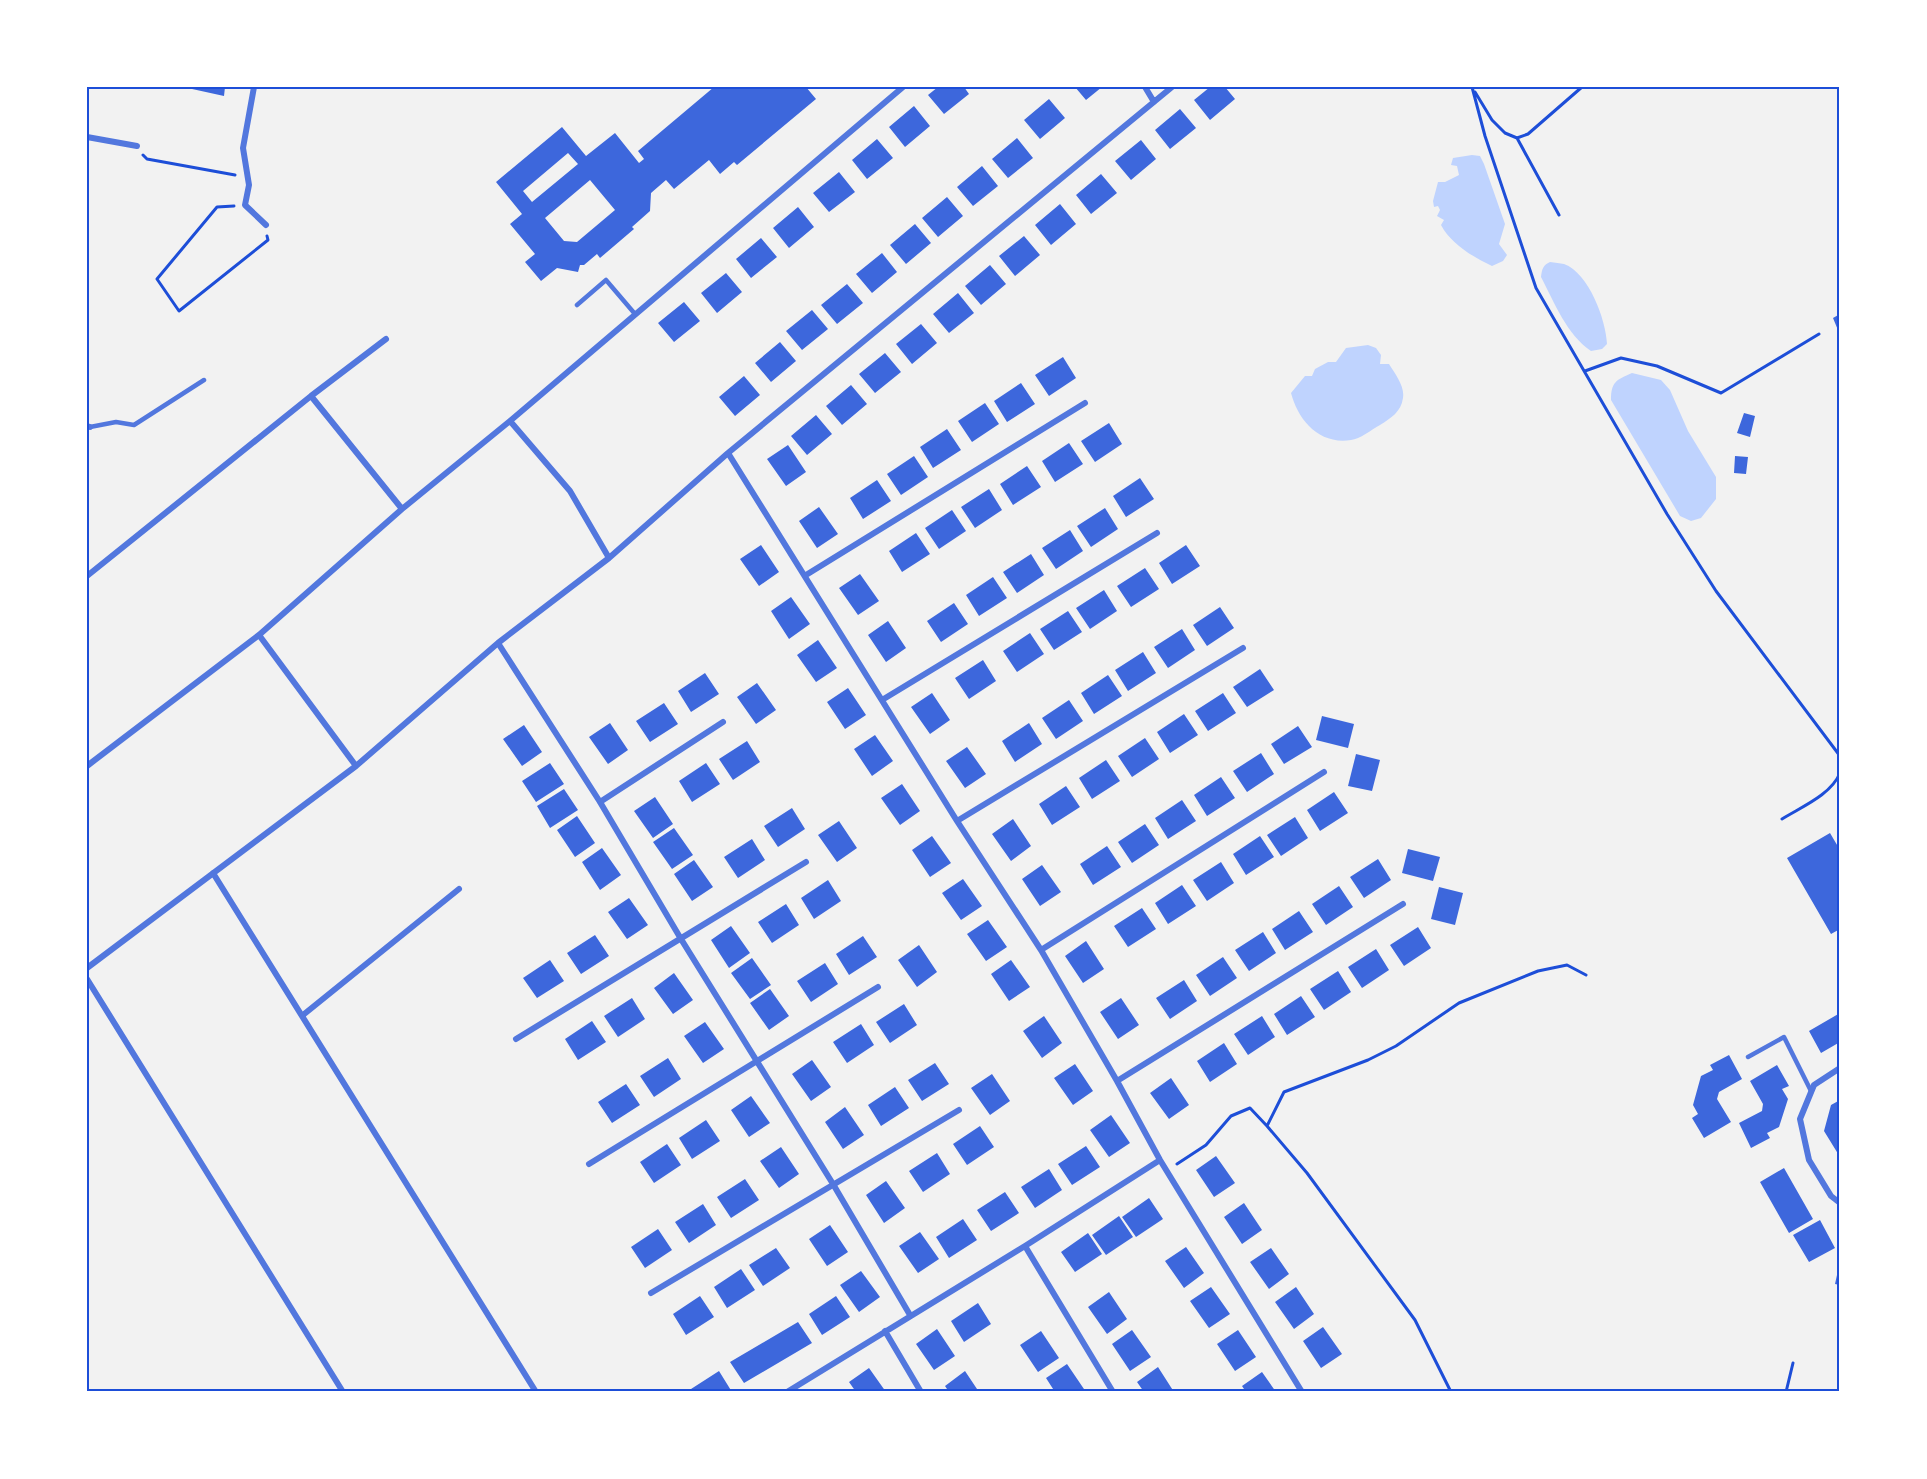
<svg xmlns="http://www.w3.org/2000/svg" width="1927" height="1479" font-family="'Titillium Web',sans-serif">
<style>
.water{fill:#bfd3fe}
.building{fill:#3d67dc;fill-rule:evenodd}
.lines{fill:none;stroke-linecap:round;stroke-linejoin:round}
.path{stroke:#1d4ed8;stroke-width:3}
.service{stroke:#5277de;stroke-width:4.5}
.minor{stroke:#5277de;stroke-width:6}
.neatline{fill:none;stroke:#1d4ed8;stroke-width:2}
</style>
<rect width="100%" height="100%" fill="#f2f2f2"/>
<!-- water -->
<path class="water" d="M1472 155 1480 156 1484 164 1505 224 1499 244 1507 255 1503 261 1492 266C1473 257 1451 244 1441 225L1444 220 1437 216 1440 210 1438 206 1434 207 1433 201 1438 182H1445L1459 175 1457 166 1451 165 1453 158Z
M1550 262C1555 263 1560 263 1564 264 1589 273 1606 320 1607 344L1602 349 1591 351C1567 335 1554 302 1541 277 1542 269 1543 265 1550 262Z
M1368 345 1376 348 1381 355 1380 364H1389C1395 374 1405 386 1403 398 1401 412 1391 418 1380 425 1371 430 1360 439 1351 440 1319 445 1298 420 1291 393L1305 376H1312L1315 369 1328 362H1336L1346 348Z
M1632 373 1661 380 1670 390 1688 431 1716 477V499L1701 518 1691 521 1680 516 1611 400C1611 382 1616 380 1632 373Z"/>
<!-- building -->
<path class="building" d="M183 87H225L224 96Z
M714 87H806L816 99 737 165 734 162 720 174 709 160 674 189 666 180 651 193 650 211 632 227 634 229 600 258 597 254 584 265H580L578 272 557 268 541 281 525 262 535 254 510 224 522 214 496 182 562 127 586 156 615 133 639 163 644 159 638 151ZM568 153 578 164 532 202 523 191ZM590 180 615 210 577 242 564 241 545 218Z
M938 87H964L969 94 944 114 928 95Z
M1075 87H1102L1086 100Z
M1210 87H1225L1235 99 1210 120 1194 100Z
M1049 99 1065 118 1040 139 1024 120Z
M914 106 930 126 905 147 889 127Z
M1180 109 1196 128 1170 149 1155 130Z
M1017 138 1033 158 1008 178 992 159Z
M877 139 893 158 867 179 852 160Z
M1141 140 1156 159 1131 180 1115 161Z
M982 166 998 186 973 206 957 187Z
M839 172 855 192 829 212 813 193Z
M1101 174 1117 193 1091 214 1076 195Z
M947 197 963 216 938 237 922 218Z
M1060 204 1076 224 1051 245 1035 225Z
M798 207 814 227 789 248 773 228Z
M915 224 931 243 906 264 890 245Z
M1024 236 1040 255 1015 276 999 256Z
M761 238 777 257 751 278 736 259Z
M882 253 897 272 872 293 856 274Z
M990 265 1006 284 981 305 965 286Z
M726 273 742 292 717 313 701 293Z
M847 284 863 303 837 324 821 305Z
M958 293 974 313 949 333 933 314Z
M684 302 700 321 674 342 658 323Z
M812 310 828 329 802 350 786 331Z
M1840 314V335L1833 318Z
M921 324 937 343 912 364 896 344Z
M780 342 796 361 771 382 755 363Z
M885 353 901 372 875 393 859 374Z
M1063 357 1076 378 1049 396 1035 375Z
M744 376 760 395 735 416 719 397Z
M1021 383 1035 404 1007 422 994 401Z
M851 385 867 404 842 425 826 406Z
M985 403 999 424 972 442 958 421Z
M1744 413 1755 416 1750 437 1737 433Z
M816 415 832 434 807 455 791 436Z
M1109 423 1122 444 1095 462 1081 441Z
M947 429 961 450 933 468 920 447Z
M1069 443 1083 464 1055 482 1042 461Z
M788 445 806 472 786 486 767 459Z
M914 456 928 477 901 495 887 474Z
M1735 456 1748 457 1746 474 1734 473Z
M1027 466 1041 487 1013 505 1000 484Z
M1140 478 1154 499 1126 517 1113 496Z
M877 480 891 501 863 519 850 498Z
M989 489 1002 510 975 528 961 507Z
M819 507 838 534 817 548 799 521Z
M1105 508 1118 529 1091 547 1077 526Z
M952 510 966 531 939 549 925 528Z
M1070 530 1083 551 1056 569 1042 548Z
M916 533 930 554 902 572 889 551Z
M761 545 779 572 759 586 740 559Z
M1186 545 1200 566 1172 584 1159 563Z
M1031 554 1044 575 1017 593 1003 572Z
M1145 568 1159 589 1131 607 1117 586Z
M860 574 879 601 858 615 839 588Z
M993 577 1007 598 979 616 966 595Z
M1104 590 1117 611 1090 629 1076 608Z
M791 597 810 624 789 639 771 611Z
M954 603 968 624 941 642 927 621Z
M1220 607 1234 628 1207 646 1193 625Z
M1068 611 1082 632 1054 650 1040 629Z
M888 621 906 648 886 662 868 635Z
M1182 629 1195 650 1168 668 1154 647Z
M1030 633 1044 654 1017 672 1003 651Z
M818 640 837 668 816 682 797 655Z
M1143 652 1156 673 1128 691 1115 670Z
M983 660 996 681 969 699 955 678Z
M1260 669 1274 690 1247 707 1233 687Z
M705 673 719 694 691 712 678 691Z
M1108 675 1122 696 1094 714 1081 693Z
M757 683 776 710 756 724 737 697Z
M848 688 866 715 845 729 827 702Z
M932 693 950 720 930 734 911 707Z
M1223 693 1236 713 1208 731 1195 711Z
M1069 700 1083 721 1056 739 1042 718Z
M664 703 678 724 650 742 636 721Z
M1184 714 1198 735 1170 753 1157 732Z
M1322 716 1354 724 1348 748 1316 740Z
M610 723 628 750 608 764 589 737Z
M1029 723 1042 744 1015 762 1002 741Z
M524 725 542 752 522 766 503 739Z
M1298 726 1312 747 1284 764 1271 744Z
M875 735 893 761 872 776 854 749Z
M1145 738 1159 759 1132 777 1118 756Z
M747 741 760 762 733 780 719 759Z
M967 747 986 774 965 788 946 761Z
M1261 753 1274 774 1247 792 1233 771Z
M1356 754 1380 760 1372 791 1348 786Z
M1106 760 1120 781 1092 799 1079 778Z
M550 763 564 784 536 802 522 781Z
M706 763 720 784 692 802 679 781Z
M1221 777 1235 798 1207 816 1194 795Z
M902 784 920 811 900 825 881 798Z
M1066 786 1080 807 1052 825 1039 804Z
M564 789 578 810 550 828 537 806Z
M1334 792 1348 813 1320 831 1307 810Z
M655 797 673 824 653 838 634 811Z
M1182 800 1196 821 1168 839 1155 818Z
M792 808 805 829 778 847 764 826Z
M577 816 595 843 575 857 557 830Z
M1295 817 1308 838 1281 856 1267 835Z
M1013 819 1031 846 1011 861 992 834Z
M839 821 857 848 837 862 818 835Z
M1145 824 1159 845 1132 863 1118 842Z
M674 828 693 855 672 869 653 842Z
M1830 833 1840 850V929L1831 934 1787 858Z
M932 836 951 863 930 877 912 850Z
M1260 836 1274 857 1246 875 1233 854Z
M752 839 765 860 738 878 724 857Z
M1107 846 1121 867 1093 885 1080 864Z
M602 848 621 875 600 890 582 862Z
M1408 849 1440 857 1433 881 1402 873Z
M1378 859 1391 880 1364 898 1350 877Z
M694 860 713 887 692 901 674 874Z
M1221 862 1234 883 1207 901 1193 880Z
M1042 865 1061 892 1040 906 1022 879Z
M963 879 982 906 961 920 942 893Z
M828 880 841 901 814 919 801 898Z
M1182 885 1196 906 1168 924 1155 903Z
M1339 886 1353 907 1326 925 1312 904Z
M1439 887 1463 893 1455 925 1431 919Z
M629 898 648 925 627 939 608 912Z
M786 904 799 925 772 943 758 922Z
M1142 908 1156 929 1128 947 1114 926Z
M1299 911 1313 932 1285 950 1272 929Z
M988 920 1007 947 986 961 967 934Z
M731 926 750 953 729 968 711 940Z
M1418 927 1431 948 1404 966 1390 945Z
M1263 932 1276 953 1249 971 1235 950Z
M595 935 609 956 581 974 567 953Z
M863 936 877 957 849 975 836 954Z
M1086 941 1104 969 1083 983 1065 956Z
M919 945 937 972 917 987 898 960Z
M1376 949 1389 970 1362 988 1348 967Z
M1223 957 1237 978 1210 996 1196 975Z
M752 958 771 985 750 999 731 973Z
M550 960 564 981 537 998 523 978Z
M1011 960 1030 987 1009 1001 991 974Z
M825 963 838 984 811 1002 797 981Z
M1338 971 1351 992 1324 1010 1310 989Z
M674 973 693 1000 673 1014 654 988Z
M1184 980 1197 1001 1170 1019 1156 998Z
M770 989 789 1016 769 1030 750 1003Z
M1301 996 1315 1017 1287 1035 1274 1014Z
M632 998 645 1019 618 1037 604 1016Z
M1121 998 1139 1025 1118 1039 1100 1012Z
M904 1004 917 1025 890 1043 876 1022Z
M1840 1013V1042L1821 1053 1809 1031Z
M1044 1016 1062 1043 1042 1058 1023 1031Z
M1262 1016 1275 1037 1248 1055 1234 1034Z
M592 1021 606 1042 578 1060 565 1039Z
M705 1022 724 1049 703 1063 684 1036Z
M861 1024 874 1045 847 1063 833 1042Z
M1224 1043 1237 1064 1210 1082 1197 1061Z
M1729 1055 1742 1079 1719 1092 1717 1099 1731 1122 1704 1138 1692 1118 1698 1114 1693 1105 1701 1076 1713 1070 1710 1065Z
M668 1058 681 1079 654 1097 640 1076Z
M812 1060 831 1087 811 1101 792 1074Z
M935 1063 949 1084 922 1101 908 1080Z
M1075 1064 1093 1091 1073 1105 1054 1078Z
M1777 1065 1789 1086 1782 1089 1788 1099 1779 1127 1767 1133 1770 1138 1751 1148 1739 1123 1762 1111 1763 1104 1750 1081Z
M992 1074 1010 1101 990 1115 971 1088Z
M1171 1078 1189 1105 1169 1119 1150 1093Z
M626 1084 640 1105 612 1123 598 1102Z
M895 1087 909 1108 881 1126 868 1105Z
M751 1096 770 1123 749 1137 731 1110Z
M1840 1100V1157L1824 1131 1831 1105Z
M845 1107 864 1135 843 1149 825 1122Z
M1111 1115 1130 1143 1109 1157 1090 1130Z
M706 1120 720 1141 692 1159 679 1138Z
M980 1126 994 1147 967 1165 953 1144Z
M667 1144 681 1165 654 1183 640 1162Z
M1086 1146 1100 1167 1072 1185 1058 1164Z
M781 1147 799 1174 779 1188 760 1161Z
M937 1153 950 1174 923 1192 909 1171Z
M1216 1156 1235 1183 1214 1197 1196 1170Z
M1784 1168 1813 1219 1789 1233 1760 1182Z
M1049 1169 1062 1190 1035 1208 1021 1187Z
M745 1179 759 1200 731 1218 717 1197Z
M886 1181 905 1208 884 1223 866 1195Z
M1005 1192 1019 1213 991 1231 977 1210Z
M1149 1198 1163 1219 1136 1237 1122 1217Z
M1244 1203 1262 1230 1242 1244 1224 1217Z
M703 1204 716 1225 689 1243 675 1222Z
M1119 1216 1133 1237 1106 1255 1092 1235Z
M963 1219 977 1240 949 1258 936 1237Z
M1820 1220 1835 1248 1809 1262 1793 1235Z
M830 1225 848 1252 827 1266 809 1239Z
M658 1229 672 1250 645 1268 631 1247Z
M920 1232 939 1259 918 1273 899 1246Z
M1088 1233 1102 1254 1075 1272 1061 1252Z
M1186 1247 1204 1273 1184 1288 1165 1261Z
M776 1248 790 1268 763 1286 749 1265Z
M1271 1248 1289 1274 1269 1289 1250 1262Z
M1839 1266H1840V1285L1835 1284Z
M741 1269 755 1290 727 1308 714 1287Z
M861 1271 880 1297 859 1312 840 1285Z
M1211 1287 1230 1314 1209 1328 1190 1301Z
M1296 1287 1314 1314 1294 1329 1275 1302Z
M1109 1292 1127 1319 1107 1334 1088 1307Z
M700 1296 714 1317 686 1335 673 1314Z
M836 1296 850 1317 822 1335 809 1314Z
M978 1303 991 1324 964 1342 951 1321Z
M798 1322 812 1343 744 1383 730 1362Z
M1323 1327 1342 1354 1321 1368 1303 1341Z
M937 1329 955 1356 934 1370 916 1344Z
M1132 1330 1151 1357 1130 1371 1112 1344Z
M1238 1330 1256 1357 1235 1371 1217 1344Z
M1041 1331 1059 1358 1038 1372 1020 1345Z
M1067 1364 1086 1392H1055L1046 1378Z
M1158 1367 1174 1392H1144L1137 1382Z
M869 1368 886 1392H856L849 1382Z
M719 1371 732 1392H693L691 1389Z
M965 1371 979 1392H949L945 1386Z
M1262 1372 1276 1392H1246L1242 1386Z"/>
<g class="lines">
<!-- path -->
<path class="path" d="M1472 87 1485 136 1536 288 1667 514 1716 591 1840 756
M1475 92 1492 120 1505 133 1517 138 1528 134 1582 87
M1517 138 1559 215
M143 155 147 159 235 175
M234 206 217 207 157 279 179 311 268 240 267 236
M1585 371 1621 358 1657 366 1721 393 1819 334
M1782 819C1801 807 1831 795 1840 773
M1267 1126 1307 1173 1415 1320 1451 1392
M1177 1164 1206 1145 1231 1116 1250 1108 1267 1126 1284 1092 1368 1060 1396 1046 1459 1003 1538 971 1567 965 1586 975
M1786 1392 1793 1363"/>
<!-- service -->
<path class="service" d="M577 305 606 280 635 314
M90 427 116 422 134 425 204 380
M1748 1057 1784 1037 1811 1091"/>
<!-- minor -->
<path class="minor" d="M254 87 243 148 249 185 245 205 266 225
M1145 87 1154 102
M87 137 137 146
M311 396 402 509
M510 421 570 491 609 558
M87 426 90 427
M728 453 957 821 1041 950 1117 1081 1160 1160 1302 1392
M806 575 1085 403
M87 576 311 396 386 339
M259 635 356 766
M498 643 600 802 681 939 833 1184 910 1315
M882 700 1157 533
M87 766 259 635 402 509 510 421 903 87
M600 802 723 722
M957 821 1243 648
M213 873 536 1392
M1041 950 1324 772
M87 968 356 766 498 643 609 558 728 453 1172 87
M87 979 343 1392
M303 1015 459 889
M516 1039 806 862
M1840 1068 1814 1085 1800 1119 1809 1160 1831 1196 1840 1203
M1117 1081 1403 904
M589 1164 878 987
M1025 1246 1113 1392
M651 1293 959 1110
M885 1331 921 1392
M787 1392 1025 1246 1160 1160"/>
</g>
<!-- border -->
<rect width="1927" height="1479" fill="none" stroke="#ffffff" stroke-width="177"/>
<rect x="88" y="88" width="1750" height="1302" class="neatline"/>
</svg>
